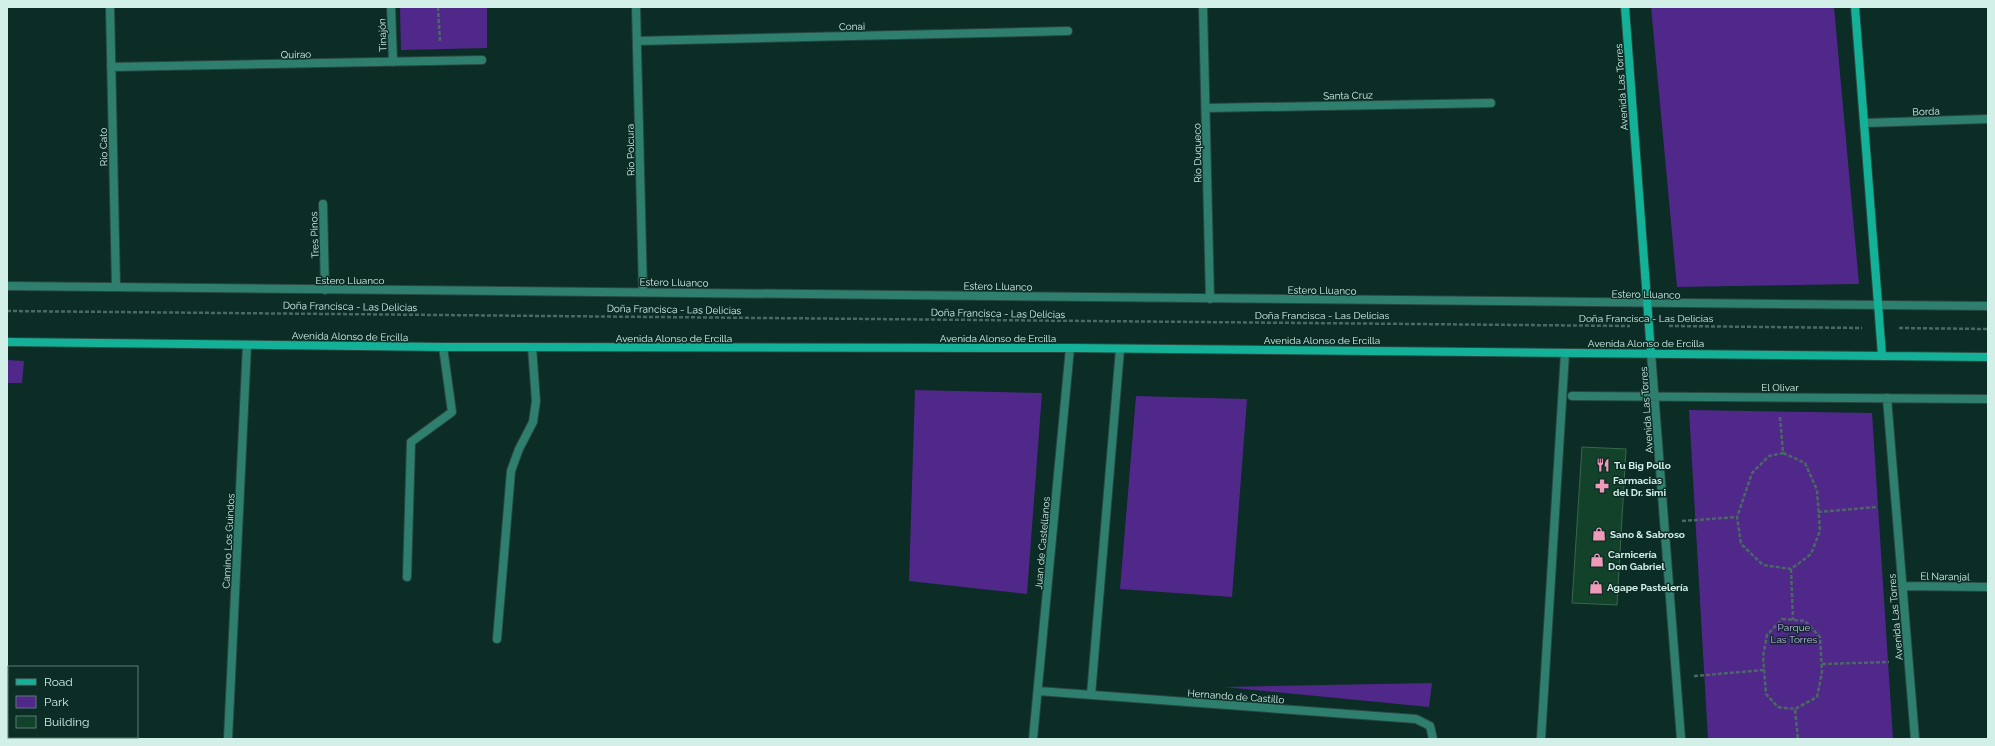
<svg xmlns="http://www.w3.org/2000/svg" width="1995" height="746" font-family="Raleway,sans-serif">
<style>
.green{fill:#502889}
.building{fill:#13422a;stroke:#39674d}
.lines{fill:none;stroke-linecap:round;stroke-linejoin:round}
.lane-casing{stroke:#284741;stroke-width:10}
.street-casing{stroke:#284741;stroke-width:10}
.secondary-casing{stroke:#284741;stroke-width:10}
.path{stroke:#496962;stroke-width:2.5;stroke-dasharray:4 2;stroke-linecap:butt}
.lane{stroke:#2f7f6f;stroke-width:8}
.street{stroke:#2f7f6f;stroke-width:8}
.secondary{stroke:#13b298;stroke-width:8}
.labels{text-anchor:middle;stroke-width:3;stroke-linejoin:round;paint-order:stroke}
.street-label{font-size:10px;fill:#d2f0e8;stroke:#0c2c26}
.poi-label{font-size:10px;font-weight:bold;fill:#d2f0e8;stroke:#0c2c26;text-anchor:start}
.park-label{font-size:10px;fill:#c5b5ed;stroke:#0c2c26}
</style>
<rect width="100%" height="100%" fill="#0c2c26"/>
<!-- green -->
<path class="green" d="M400 7H487V48L401 50Z
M1651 7H1834L1859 284 1677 287Z
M7 360 24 361 22 383H7Z
M915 390 1042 393 1027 594 909 581Z
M1136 396 1247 399 1232 597 1120 589Z
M1689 410 1872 413 1893 739H1708Z
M1432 683 1429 707 1224 687Z"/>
<!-- building -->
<path class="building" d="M1582 447 1626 449 1617 605 1572 603Z"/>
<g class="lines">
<!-- lane casing -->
<g class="lane-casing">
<path id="lane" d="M407 577 411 442 452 412 443 347
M1541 739 1565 353"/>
</g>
<!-- street casing -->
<g class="street-casing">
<path id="street" d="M110 7 116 287
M391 7 393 62
M636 7 643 292
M1203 7 1210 299
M637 41 1068 31
M111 67 482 60
M1206 108 1491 103
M1864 123 1988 119
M323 204 325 290
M7 286 1988 306
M1651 353 1681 739
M1572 396 1988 399
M1887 398 1915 739
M1902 586 1988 587
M497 639 511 471 519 449 533 422 536 401 532 347
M1038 691 1416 719 1430 726 1433 739
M1091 695 1120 349
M228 739 247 345
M1033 739 1070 348"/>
</g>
<!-- secondary casing -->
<g class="secondary-casing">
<path id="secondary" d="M1625 7 1651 353
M1855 7 1882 355
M7 342 443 347 1070 348 1988 357"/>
</g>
<!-- path -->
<path class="path" d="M438 7 440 42
M7 311 1630 326
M1669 326 1862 328
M1899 328 1988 329
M1780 417 1783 453
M1783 453 1805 463 1817 490 1820 531 1811 554 1791 569 1763 565 1741 544 1737 517 1752 473 1769 456Z
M1818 512 1877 507
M1682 521 1737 517
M1791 569 1793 620
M1782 619 1805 621 1820 637 1822 672 1817 697 1795 709 1778 707 1766 694 1763 656 1767 635Z
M1822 664 1889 662
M1694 676 1764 670
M1795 710 1798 739"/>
<!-- lane -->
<use href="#lane" class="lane"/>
<!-- street -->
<use href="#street" class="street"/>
<!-- secondary -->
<use href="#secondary" class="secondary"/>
</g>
<!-- icons -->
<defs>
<g id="restaurant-bare" transform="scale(1.08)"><path d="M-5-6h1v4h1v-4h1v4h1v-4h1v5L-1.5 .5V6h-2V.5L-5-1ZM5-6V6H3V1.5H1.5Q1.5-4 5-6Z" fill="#ef9ab8" stroke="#0c2c26" stroke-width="2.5" paint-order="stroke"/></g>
<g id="pharmacy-bare" transform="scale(1.08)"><path d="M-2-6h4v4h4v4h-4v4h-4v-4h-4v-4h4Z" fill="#ef9ab8" stroke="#0c2c26" stroke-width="2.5" paint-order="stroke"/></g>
<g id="shop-bare" transform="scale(1.08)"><path d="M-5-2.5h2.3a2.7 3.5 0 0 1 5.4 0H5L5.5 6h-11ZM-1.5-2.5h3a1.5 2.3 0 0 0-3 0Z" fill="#ef9ab8" stroke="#0c2c26" stroke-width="2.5" paint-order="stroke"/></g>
</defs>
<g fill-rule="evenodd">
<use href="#restaurant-bare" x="1603" y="465"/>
<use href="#pharmacy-bare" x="1602" y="486"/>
<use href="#shop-bare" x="1599" y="534"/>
<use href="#shop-bare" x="1597" y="560"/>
<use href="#shop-bare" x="1596" y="587"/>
</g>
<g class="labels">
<!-- street labels -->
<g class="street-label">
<text transform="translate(852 26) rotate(-1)" y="4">Conai</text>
<text transform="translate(382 35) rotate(-92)" y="4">Tinajón</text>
<text transform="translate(296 54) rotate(-1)" y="4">Quirao</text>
<text transform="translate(1621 87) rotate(-94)" y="4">Avenida Las Torres</text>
<text transform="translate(1348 95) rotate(-1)" y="4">Santa Cruz</text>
<text transform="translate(1926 111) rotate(-2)" y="4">Borda</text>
<text transform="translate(103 147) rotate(-91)" y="4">Río Cato</text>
<text transform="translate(630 150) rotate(-91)" y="4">Río Polcura</text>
<text transform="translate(1197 153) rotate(-91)" y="4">Río Duqueco</text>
<text transform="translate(314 235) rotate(-92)" y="4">Tres Pinos</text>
<text x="350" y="284">Estero Lluanco</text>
<text transform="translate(674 282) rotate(1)" y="4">Estero Lluanco</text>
<text transform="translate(998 286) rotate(1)" y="4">Estero Lluanco</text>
<text transform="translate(1322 290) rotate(1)" y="4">Estero Lluanco</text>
<text transform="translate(1646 294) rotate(1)" y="4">Estero Lluanco</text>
<text transform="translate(350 306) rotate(1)" y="4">Doña Francisca - Las Delicias</text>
<text transform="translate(674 309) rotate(1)" y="4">Doña Francisca - Las Delicias</text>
<text transform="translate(998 313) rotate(1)" y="4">Doña Francisca - Las Delicias</text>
<text x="1322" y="319">Doña Francisca - Las Delicias</text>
<text x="1646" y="322">Doña Francisca - Las Delicias</text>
<text transform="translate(350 336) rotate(1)" y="4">Avenida Alonso de Ercilla</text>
<text x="674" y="342">Avenida Alonso de Ercilla</text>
<text x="998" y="342">Avenida Alonso de Ercilla</text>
<text x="1322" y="344">Avenida Alonso de Ercilla</text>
<text x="1646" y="347">Avenida Alonso de Ercilla</text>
<text x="1780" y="391">El Olivar</text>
<text transform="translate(1646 410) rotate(-94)" y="4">Avenida Las Torres</text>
<text transform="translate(228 541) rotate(-87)" y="4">Camino Los Guindos</text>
<text transform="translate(1042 543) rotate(-85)" y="4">Juan de Castellanos</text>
<text transform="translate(1945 576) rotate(1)" y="4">El Naranjal</text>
<text transform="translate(1895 617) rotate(-95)" y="4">Avenida Las Torres</text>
<text transform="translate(1236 696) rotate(4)" y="4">Hernando de Castillo</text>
</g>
<!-- poi labels -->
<g class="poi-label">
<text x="1614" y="469">Tu Big Pollo</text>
<text x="1613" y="484">Farmacias<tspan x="1613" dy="12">del Dr. Simi</tspan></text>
<text x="1610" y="538">Sano &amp; Sabroso</text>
<text x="1608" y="558">Carnicería<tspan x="1608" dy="12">Don Gabriel</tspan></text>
<text x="1607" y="591">Agape Pastelería</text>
</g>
<!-- park labels -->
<g class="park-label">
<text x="1794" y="631">Parque<tspan x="1794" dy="12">Las Torres</tspan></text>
</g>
</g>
<!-- border -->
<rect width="1995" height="746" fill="none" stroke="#d2f0e8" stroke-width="16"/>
<!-- legend -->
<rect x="8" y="666" width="130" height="72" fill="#0c2c26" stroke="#5b7a74"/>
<rect x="16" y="679" width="20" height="6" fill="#13b298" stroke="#5b7a74"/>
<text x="44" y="686" font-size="12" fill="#d2f0e8">Road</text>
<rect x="16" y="696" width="20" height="12" fill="#502889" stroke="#5b7a74"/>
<text x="44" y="706" font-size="12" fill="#d2f0e8">Park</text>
<rect x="16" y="716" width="20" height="12" fill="#13422a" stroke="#5b7a74"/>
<text x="44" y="726" font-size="12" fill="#d2f0e8">Building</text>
</svg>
